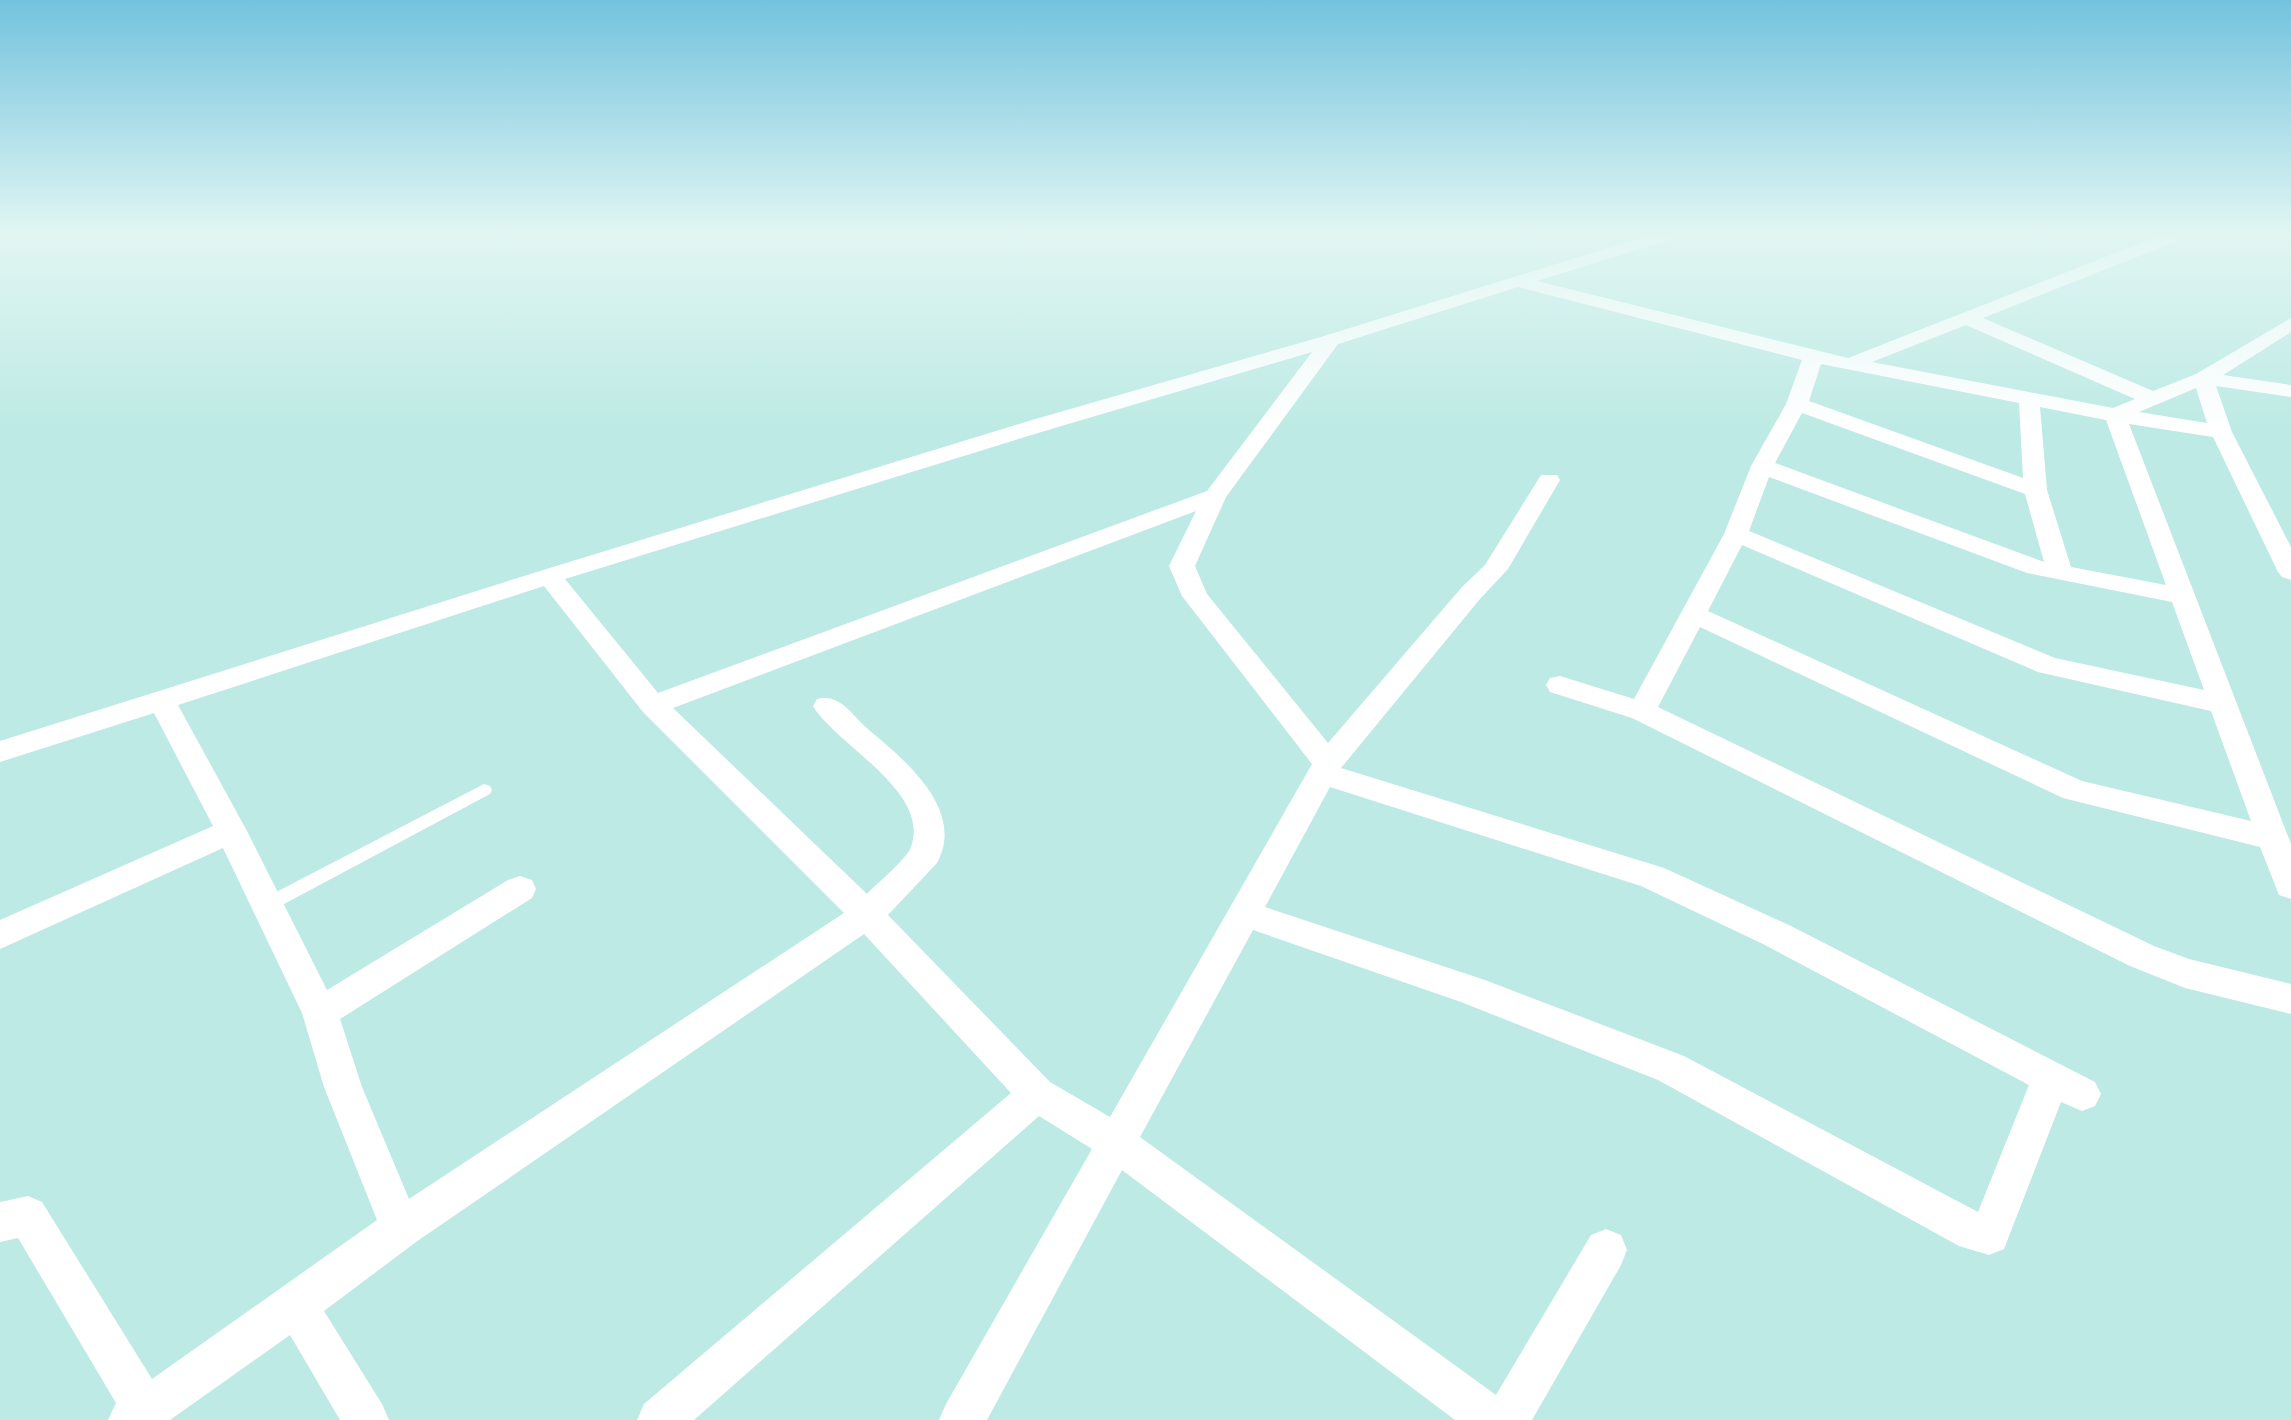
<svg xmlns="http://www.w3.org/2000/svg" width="2291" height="1420" font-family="Commissioner,sans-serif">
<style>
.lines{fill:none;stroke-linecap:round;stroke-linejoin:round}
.service{fill:#fff;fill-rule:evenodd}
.minor{fill:#fff;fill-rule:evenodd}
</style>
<rect width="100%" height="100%" fill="#bdeae4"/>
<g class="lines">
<!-- service -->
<path class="service" d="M484 784 490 786 492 790 490 794 271 911 265 913 259 911 256 906 259 901Z"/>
<!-- minor -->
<path class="minor" d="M1656 233H1681L1679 237 1537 281 1848 358 2166 233H2189L2187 237 1983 318 2153 391 2196 374 2291 318V332L2223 375 2291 385V397L2216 386 2232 432 2291 547V580L2282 577 2278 572 2213 437 2129 424 2291 844V899L2279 895 2260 847 2063 798 1700 627 1658 707 2154 946 2189 959 2291 984V1014L2185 988 2130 966 1632 718 1550 692 1546 685 1550 678 1560 676 1634 699 1724 534 1751 466 1786 404 1802 360 1518 287 1338 344 1226 497 1195 566 1207 594 1328 743 1462 587 1485 565 1541 475H1557L1560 480 1508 569 1480 599 1341 768 1664 868 1789 925 2095 1082 2101 1094 2095 1106 2082 1111 2061 1102 2004 1249 1989 1255 1959 1246 1658 1080 1461 1002 1253 930 1140 1137 1496 1395 1591 1235 1606 1229 1621 1235 1627 1250 1621 1265 1532 1420H1455L1122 1170 987 1420H939L946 1404 1092 1149 1039 1116 694 1420H637L644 1404 1011 1093 864 934 416 1242 324 1311 382 1404 389 1420H340L290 1335 170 1420H108L116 1403 18 1238 0 1242V1202L28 1196 42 1202 152 1379 377 1220 324 1087 302 1013 223 848 0 949V920L213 826 154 713 0 762V741L540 571 1032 420 1324 336ZM1966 325 2135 399 2113 408 1872 362ZM1312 352 1207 491 658 693 565 579 1048 430ZM1821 364 2019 403 2023 478 1809 401ZM2196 388 2207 423 2139 412ZM2040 407 2106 420 2166 585 2071 567 2047 490ZM1802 413 2025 494 2044 562 1775 463ZM1769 477 2027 573 2172 602 2204 690 2055 658 1749 531ZM1196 511 1169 566 1182 596 1312 764 1110 1117 1050 1082 888 915 937 863C966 810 905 760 869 730 852 716 841 693 817 699L813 706C837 746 931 791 911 847 907 859 877 883 867 894L673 708ZM1742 545 2038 672 2211 711 2251 821 2082 781 1708 611ZM544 586 643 712 844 913 409 1199 362 1087 340 1019 532 898 536 889 532 880 520 876 508 880 327 990 247 831 178 705ZM1330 787 1641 886 1765 945 2029 1085 1978 1212 1684 1056 1485 980 1265 907Z"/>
</g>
<!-- sky -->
<linearGradient id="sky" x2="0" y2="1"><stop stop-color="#73c3de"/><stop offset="0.54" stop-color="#e1f6f3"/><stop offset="1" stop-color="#e1f6f3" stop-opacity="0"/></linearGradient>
<rect width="2291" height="432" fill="url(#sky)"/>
</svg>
